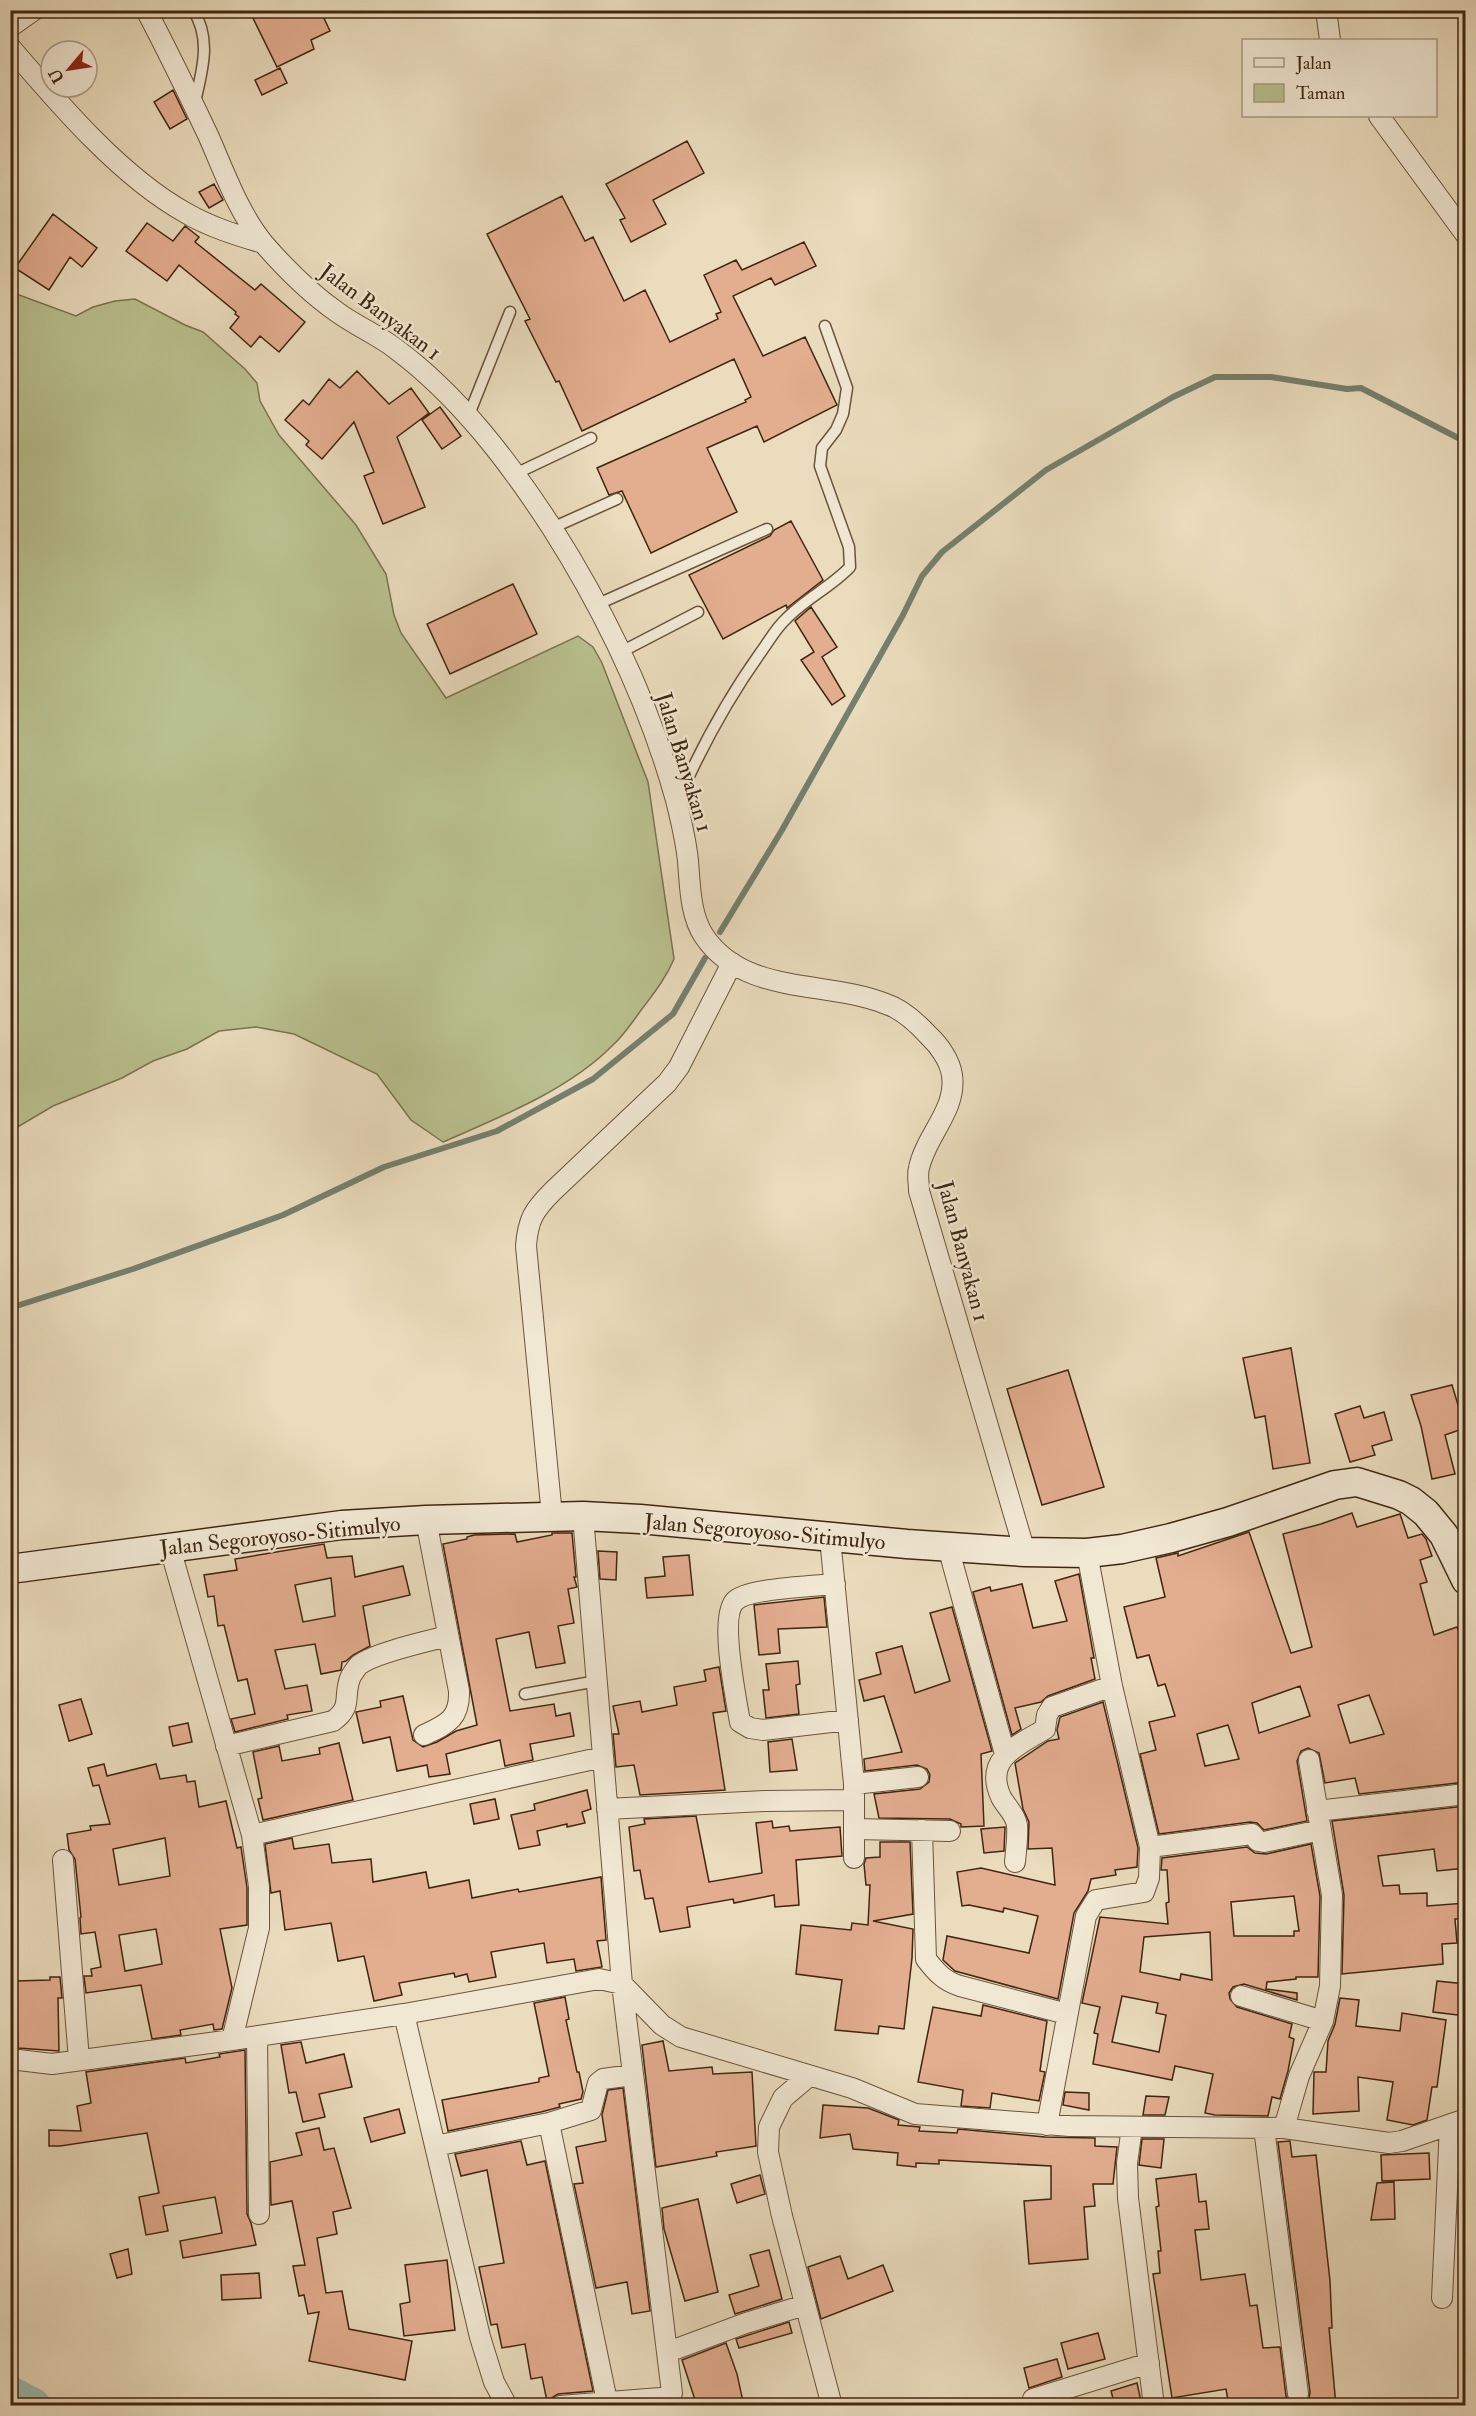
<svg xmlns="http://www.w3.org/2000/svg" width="1476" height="2416" font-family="'IM FELL Double Pica',serif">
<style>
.green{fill:#b9c08f;stroke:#7c734f;stroke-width:1.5}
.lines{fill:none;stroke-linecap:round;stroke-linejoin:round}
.stream{stroke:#75806e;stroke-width:6}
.river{stroke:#98bcae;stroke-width:36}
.building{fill:#e3ad90;stroke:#40260f;stroke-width:1.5;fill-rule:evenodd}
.lane-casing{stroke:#6a543a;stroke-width:13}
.street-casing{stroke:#6a543a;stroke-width:22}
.secondary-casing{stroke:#40260f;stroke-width:31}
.lane{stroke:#f1e8d4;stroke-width:10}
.street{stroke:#f1e8d4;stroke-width:20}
.secondary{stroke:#f1e8d4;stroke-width:28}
.labels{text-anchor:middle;stroke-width:5;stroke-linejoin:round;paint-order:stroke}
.street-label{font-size:22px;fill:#40260f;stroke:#f1e8d4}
</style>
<rect width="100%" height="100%" fill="#eadcbd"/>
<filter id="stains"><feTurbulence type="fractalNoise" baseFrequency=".00333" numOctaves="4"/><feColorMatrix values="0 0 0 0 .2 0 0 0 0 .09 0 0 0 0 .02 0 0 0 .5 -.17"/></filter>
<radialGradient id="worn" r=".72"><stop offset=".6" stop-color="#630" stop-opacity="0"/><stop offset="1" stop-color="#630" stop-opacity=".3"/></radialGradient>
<!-- green -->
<path class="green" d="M11 292 76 316 93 307 115 301 135 299 185 325 203 332 245 369 257 383 260 401 279 435 356 525 386 574 394 615 401 633 446 698 578 636 593 647 602 663 648 782 674 959C666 978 654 993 642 1009 633 1021 624 1035 613 1045 569 1090 500 1117 443 1142L411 1120 377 1074 294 1034 256 1027 219 1031 187 1049 153 1061 122 1078 53 1106 11 1131Z"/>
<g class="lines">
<!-- stream -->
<path class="stream" d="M720 932 782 830 903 615 922 576 942 552 1046 470 1173 397 1215 377H1271L1347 389 1361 388 1466 442
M10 1308 133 1269 283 1215 384 1167 497 1131 593 1079 673 1014 705 958"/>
<!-- river -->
<path class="river" d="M10 2394 33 2406"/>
</g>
<!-- building -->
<path class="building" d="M249 10H320L330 31 311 40 314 49 277 67Z
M280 68 287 83 262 95 255 80Z
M173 90 187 119 170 129 154 102Z
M687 141 704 173 653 200 666 224 631 242 620 220 625 218 606 184Z
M214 184 223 200 209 208 199 192Z
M562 196 585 241 593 237 624 301 645 290 670 342 718 319 716 314 721 312 704 275 736 260 742 270 804 242 816 266 775 285 771 278 733 296 763 356 805 337 837 405 764 442 757 426 707 448 737 512 651 553 622 491 609 495 597 468 746 402 745 400 751 397 734 359 582 431 559 381 556 382 525 321 530 319 487 234Z
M53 214 97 248 82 267 70 257 49 290 15 268Z
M147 223 173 241 185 226 199 237 195 242 255 290 261 284 305 322 279 352 260 336 251 347 230 328 239 317 235 314 236 312 179 265 167 281 126 251Z
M357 371 389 404 411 388 429 413 397 437 425 507 383 524 364 476 374 472 354 422 322 459 306 445 309 441 285 420 303 400 309 405 329 379 340 388Z
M440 407 461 436 442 449 422 420Z
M791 521 823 580 787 608 786 605 723 639 689 575 770 536 774 530Z
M513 584 537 634 450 674 427 624Z
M811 607 837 647 822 657 845 696 832 705 801 660 814 652 795 621Z
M1291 1348 1310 1463 1273 1469 1265 1416 1255 1418 1243 1358Z
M1068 1370 1104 1487 1042 1505 1007 1389Z
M1452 1385 1465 1428 1445 1435 1455 1474 1432 1479 1421 1426 1411 1395Z
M1360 1406 1364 1418 1384 1412 1392 1440 1372 1446 1375 1455 1350 1462 1335 1414Z
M1352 1513 1357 1527 1400 1514 1408 1538 1422 1534 1426 1539 1432 1556 1420 1560 1427 1582 1420 1584 1434 1635 1457 1627 1466 1650V1751L1460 1752 1466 1772V1782L1359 1794 1355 1778 1325 1783 1319 1753 1308 1748 1301 1751 1297 1761 1307 1821 1264 1830 1257 1823 1250 1822 1159 1834 1140 1754 1156 1750 1149 1722 1175 1716 1165 1684 1158 1686 1149 1655 1137 1658 1124 1607 1165 1597 1156 1558 1178 1553V1556L1249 1532 1291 1653 1312 1647 1283 1534 1321 1524ZM1300 1686 1310 1716 1259 1733 1252 1703ZM1369 1695 1384 1734 1350 1743 1338 1705ZM1228 1725 1239 1759 1205 1766 1197 1734Z
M552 1533H572L576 1577H574L577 1587 568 1589 574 1623 558 1626 565 1663 536 1668 529 1632 496 1639 510 1711 554 1704 556 1716 570 1713 574 1736 530 1744 533 1760 505 1766 500 1740 446 1754 450 1774 429 1777 427 1765 397 1771 390 1737 363 1743 356 1712 381 1707 380 1701 403 1696 413 1740 423 1747 437 1742 456 1731 477 1725 443 1544 467 1539V1537L474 1535 515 1534 517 1542 552 1535Z
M324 1544 327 1558 352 1556 355 1577 403 1566 410 1595 363 1606 370 1646 353 1655 346 1661 342 1662 341 1670 321 1674 315 1644 275 1650 285 1689 307 1685 312 1711 287 1715 288 1719 235 1732 231 1719 255 1714 247 1679 238 1681 224 1625 218 1626 214 1596 208 1597 204 1575 237 1570 235 1559ZM331 1578 335 1616 303 1622 295 1585Z
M598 1551 617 1552 616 1580 600 1579Z
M689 1555 693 1595 647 1598 645 1578 665 1576 663 1557Z
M1079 1574 1094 1658H1091L1095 1679 1048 1696 1041 1702 1015 1708 1021 1729 1012 1735 973 1592 990 1587 991 1591 1022 1584 1033 1628 1067 1621 1055 1581Z
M824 1597 827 1627 778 1629 780 1653 759 1655 754 1605Z
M952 1607 992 1751 981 1754 984 1826 961 1827V1824L950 1819 879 1818 874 1794 920 1789 929 1782 930 1775 927 1769 917 1765 865 1771 864 1759 902 1752 884 1696 864 1701 859 1680 881 1674 876 1653 902 1646 915 1693 950 1681 930 1613Z
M798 1661 800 1684 796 1685 799 1714 766 1718 763 1690H769L766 1664Z
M719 1667 726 1711 713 1713 725 1790 640 1795 634 1765 616 1767 613 1734H619L613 1706 640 1701 642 1712 677 1705 674 1687 706 1681 704 1670Z
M81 1699 92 1734 69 1741 59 1705Z
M1103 1702 1138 1848 1137 1867 1115 1870 1116 1875 1091 1879 1088 1891 1074 1913 1058 1999 955 1971 943 1960 947 1936 1029 1953 1038 1916 1004 1908 1003 1912 969 1905 962 1906 957 1872 981 1868 1055 1885 1052 1848 1028 1849 1029 1822 1023 1809 1015 1763 1048 1741 1059 1739 1057 1730 1060 1717Z
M188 1723 192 1742 173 1746 169 1727Z
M792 1739 797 1770 770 1772 768 1742Z
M339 1743 353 1800 263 1820 258 1799 262 1798 253 1752 279 1746 282 1761 320 1754 319 1748Z
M104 1764 107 1776 156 1764 160 1779 186 1775 187 1782 195 1781 199 1807 226 1801 237 1848 241 1847 247 1888V1925L220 1929 232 1988 222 2029 214 2030 213 2024 180 2030 181 2035 152 2039 141 1985 86 1993 84 1976H92L91 1969 101 1967 95 1932 81 1934 80 1918 81 1917 75 1859 69 1850 67 1834 91 1830 90 1826 110 1824 99 1785 93 1786 88 1768ZM165 1838 170 1876 119 1885 113 1849ZM156 1929 162 1964 125 1971 119 1935Z
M587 1790 591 1809 582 1812 585 1823 567 1827V1824L537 1831 540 1845 519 1849 511 1815 535 1810 534 1804Z
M495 1799 499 1819 474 1824 470 1804Z
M1466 1806V1868L1437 1871 1434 1849 1378 1856 1383 1886 1399 1885 1400 1894 1427 1893V1906L1466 1903V1919H1455L1457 1943 1442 1944 1443 1964 1342 1974 1344 1895 1332 1821Z
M696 1816 709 1882 762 1873 756 1823 772 1821 773 1828 789 1826 790 1831 840 1827 842 1856 796 1860 799 1905 775 1907 774 1895 734 1903 733 1899 687 1907 690 1927 660 1932 653 1898 645 1899 640 1870 634 1871 629 1827 645 1824 644 1819Z
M1005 1827 1004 1851 984 1853 981 1829Z
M292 1838 294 1849 329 1844 332 1863 371 1859 373 1882 426 1872 429 1888 469 1880 472 1898 518 1889 519 1892 601 1877 606 1940 597 1941 602 1967 576 1971 574 1959 547 1963 544 1943 491 1952 496 1977 469 1982 467 1974 455 1977 454 1973 399 1983 402 1995 374 2001 364 1956 338 1961 331 1923 285 1930 280 1891 271 1893 265 1844Z
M880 1842H910L913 1914 873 1921 913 1929 912 1958 904 2029 879 2026 878 2034 835 2030 842 1980 796 1974 801 1925 851 1930 852 1923 868 1925 870 1885H866L864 1864 866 1858 880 1857Z
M1311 1844 1320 1896 1318 1977H1296V1979L1267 1982 1266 1989 1297 1993V2000L1244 1984 1233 1987 1229 1993 1230 1999 1237 2007 1292 2024 1289 2037 1294 2039 1288 2071 1280 2099 1272 2097 1268 2116 1215 2115 1205 2113 1213 2074 1175 2066 1172 2080 1093 2064 1098 2034 1094 2033 1100 2007 1082 2003 1100 1917 1168 1924 1166 1903 1169 1902 1167 1870H1161L1162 1858 1247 1847 1255 1853 1266 1854ZM1294 1896 1299 1931H1294V1936H1234L1231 1902ZM1210 1932 1212 1980 1181 1974 1180 1980 1140 1972 1144 1937ZM1122 1996 1158 2003 1156 2013 1166 2015 1159 2052 1112 2042Z
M50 1977H60L62 1998H58L59 2051 18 2048 16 1981 50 1980Z
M1437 1981 1466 1984V2016L1433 2012Z
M565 1997 569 2019 566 2020 577 2072H579L583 2092 581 2099 559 2104 560 2107 541 2112 448 2131 442 2100 539 2082V2078L549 2076 534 2003Z
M1340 1998 1359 2000 1356 2026 1400 2031 1402 2013 1446 2020 1437 2087H1432L1427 2120 1413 2125 1387 2120 1393 2082 1358 2077 1359 2111 1313 2114 1314 2072H1326L1328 2041 1335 2024Z
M983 2005 1047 2021 1040 2071 1045 2072 1039 2101 992 2093 990 2108 961 2106 963 2090 918 2082 933 2007 981 2016Z
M663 2041 669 2071 712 2067 713 2074 752 2072 756 2146 716 2152 717 2156 656 2167 642 2045Z
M301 2042 306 2063 344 2054 352 2087 319 2094 325 2117 303 2122 296 2092 289 2093 281 2045Z
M245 2050 247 2214 251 2223 256 2245 183 2258 180 2241 222 2233 215 2197 163 2206 168 2231 146 2235 139 2197 159 2193 147 2133 60 2146H49V2130L81 2131 77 2106 91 2103 86 2072 185 2058 186 2063 220 2057 219 2054Z
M623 2088 650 2311 632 2314 627 2282 596 2288 574 2184 583 2183 576 2147 606 2141 602 2115 608 2090Z
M1065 2092 1089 2093V2110L1063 2105Z
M1146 2096 1169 2097 1165 2115H1143Z
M823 2105 868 2108 899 2120 898 2125 920 2127 919 2131 957 2133 958 2129 1045 2137 1095 2138V2146L1117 2147 1113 2184H1093L1095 2206 1084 2207 1088 2259 1029 2264 1024 2201 1051 2199V2166L939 2160V2164L916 2163V2167L897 2165 898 2153 853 2149 850 2134 820 2138Z
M399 2109 405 2133 371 2142 364 2118Z
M319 2128 324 2150 334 2148 351 2208 333 2212 337 2234 317 2238 326 2293 342 2291 349 2329 412 2341 405 2380 309 2361 319 2312 308 2314 304 2295 299 2296 293 2266 305 2265 292 2201 271 2205 270 2162 302 2155 296 2133Z
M1142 2139H1164L1161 2168 1139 2165Z
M521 2141 527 2165 545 2161 593 2391 558 2394 547 2401 542 2377 531 2379 525 2344 502 2348 497 2324 491 2325 479 2267 504 2263 487 2170 461 2176 455 2154Z
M1290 2141 1292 2157 1316 2155 1330 2281 1332 2328H1329L1336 2406H1301L1309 2399 1310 2392 1278 2142Z
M1429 2153 1430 2179 1382 2181 1381 2155Z
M1196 2174 1199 2202 1206 2201 1209 2229 1195 2230 1201 2280 1245 2274 1250 2306 1257 2305 1263 2348 1280 2347 1286 2396 1289 2402 1296 2406H1229L1226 2389 1172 2398 1153 2274 1160 2273 1158 2251H1161L1156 2207 1159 2206 1156 2179Z
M760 2175 765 2194 737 2203 731 2184Z
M1394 2182 1395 2219 1371 2220 1377 2183Z
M698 2199 718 2292 685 2301 664 2229 662 2208Z
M128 2249 132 2274 117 2278 110 2254Z
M769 2250 782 2299 735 2314 729 2295 759 2286 750 2255Z
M840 2256 848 2279 883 2265 893 2291 821 2319 808 2267Z
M447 2260 455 2330 404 2336 400 2304 410 2302 405 2265Z
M259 2273 261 2298 222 2300 221 2275Z
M789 2322 792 2333 739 2348 736 2339Z
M1098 2333 1105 2359 1068 2369 1061 2343Z
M726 2343 737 2374 744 2406H697L682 2360Z
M1057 2359 1062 2377 1029 2388 1024 2368Z
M1137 2383 1142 2406H1115L1111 2391Z"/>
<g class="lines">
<!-- lane casing -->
<g class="lane-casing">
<path id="lane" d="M193 10C212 39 202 71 195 102
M468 417 510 312
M515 474 591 438
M552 528 617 499
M598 604 767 529
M621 652 698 612
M678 800C701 748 728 698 761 652 769 641 776 628 786 619 805 599 831 587 850 567L849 547 820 466 822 448 836 430 843 414 847 388 825 326
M525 1694 597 1681"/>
</g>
<!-- street casing -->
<g class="street-casing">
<path id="street" d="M146 10C168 51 188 93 208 135 224 171 238 212 264 244 285 268 311 294 337 312 356 326 378 335 396 349 459 396 509 462 552 528 606 613 649 703 676 800 681 820 686 841 688 861 690 885 690 915 704 936 744 996 827 980 886 1004 902 1009 918 1024 929 1036 939 1045 950 1061 952 1075 957 1110 926 1135 919 1168 917 1175 919 1183 919 1191L1025 1552
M1326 10 1330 40
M10 27 34 10
M10 47C59 104 121 177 186 213 210 227 236 235 263 243
M1379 116 1466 235
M552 1516 526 1246C528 1219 534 1210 553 1191L667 1083 679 1067 732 963
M830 1538 854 1784V1858
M948 1547 1005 1754
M170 1548 252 1835 259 1887V1928L232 2040
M835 1584C815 1586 748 1588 735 1601 719 1617 736 1698 740 1722L750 1728 763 1730 848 1720
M424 1735C447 1724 460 1719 459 1691L426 1520
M226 1746 333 1721C354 1706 342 1696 351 1676 353 1673 357 1667 359 1665 374 1653 428 1641 448 1636
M854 1784 918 1777
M607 1809 765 1801 854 1800
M1317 1811 1466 1794
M854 1829 950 1831
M922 1830 926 1959C936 1972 944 1981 960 1986L1067 2014
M252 1835 603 1757
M1150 1847 1252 1834 1258 1841 1264 1842 1321 1830
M63 1860 79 2060
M1015 1862C1016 1850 1018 1836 1017 1825 1015 1813 1006 1807 1001 1797 983 1758 1019 1745 1045 1729L1047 1715 1052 1707 1112 1686
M1241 1996 1323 2021
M404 2014 480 2337 494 2382 507 2406
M257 2037 259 2214
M10 2059 52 2064 232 2040 404 2014 599 1979 622 1984 662 2025 681 2037 852 2088 915 2114 1070 2126 1284 2128 1389 2143 1402 2141 1466 2119
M809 2076 783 2098 769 2127 768 2152 782 2216 832 2406
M1047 2125 1086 1916 1096 1900 1144 1892 1149 1878 1150 1847 1112 1686 1087 1553
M1132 2127 1127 2163 1128 2198 1154 2406
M1264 2128 1298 2394
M1284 2128 1299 2076 1323 2021 1330 1986 1332 1895 1309 1760
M435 2146 549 2123
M1442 2298 1450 2125
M668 2352 746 2323 805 2305
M1033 2399 1149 2363
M607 2401 549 2123 591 2110 598 2083 603 2079 632 2075
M560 2406 660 2398 668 2397 672 2393 622 1984 583 1516"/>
</g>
<!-- secondary casing -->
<g class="secondary-casing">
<path id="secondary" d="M10 1569 342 1525 426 1520 583 1516 640 1519 907 1544 1025 1552 1087 1553 1122 1549 1171 1538 1228 1522 1335 1485 1357 1482 1399 1495 1411 1501 1426 1513 1444 1535 1466 1580"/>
</g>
<!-- lane -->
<use href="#lane" class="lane"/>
<!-- street -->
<use href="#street" class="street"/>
<!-- secondary -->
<use href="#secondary" class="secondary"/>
</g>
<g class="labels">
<!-- street labels -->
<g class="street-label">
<text transform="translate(381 311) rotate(37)" y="8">Jalan Banyakan 1</text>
<text transform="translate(685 762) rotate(73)" y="8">Jalan Banyakan 1</text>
<text transform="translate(964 1251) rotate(75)" y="8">Jalan Banyakan 1</text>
<text transform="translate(765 1531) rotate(5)" y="8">Jalan Segoroyoso-Sitimulyo</text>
<text transform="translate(280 1535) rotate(-6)" y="8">Jalan Segoroyoso-Sitimulyo</text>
</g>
</g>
<!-- margin -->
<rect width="1476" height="2416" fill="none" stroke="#eadcbd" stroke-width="36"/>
<rect x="12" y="12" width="1452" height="2392" fill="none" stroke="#40260f" stroke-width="3"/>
<rect x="18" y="18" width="1440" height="2380" fill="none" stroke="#40260f" stroke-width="1.5"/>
<!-- legend -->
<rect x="1242" y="39" width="195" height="78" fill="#f1e8d4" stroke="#aa9a85" stroke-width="1.5"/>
<rect x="1254" y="58" width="30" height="9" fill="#f1e8d4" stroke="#aa9a85" stroke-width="1.5"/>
<text x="1296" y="69" font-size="18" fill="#40260f">Jalan</text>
<rect x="1254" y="84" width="30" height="18" fill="#b9c08f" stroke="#aa9a85" stroke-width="1.5"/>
<text x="1296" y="99" font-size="18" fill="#40260f">Taman</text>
<!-- north arrow -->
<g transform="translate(69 69) rotate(241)"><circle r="28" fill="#f1e8d4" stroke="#aa9a85" stroke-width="1.5"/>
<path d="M0-4.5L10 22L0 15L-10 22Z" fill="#8f2418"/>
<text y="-9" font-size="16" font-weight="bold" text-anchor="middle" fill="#40260f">U</text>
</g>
<rect width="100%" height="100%" filter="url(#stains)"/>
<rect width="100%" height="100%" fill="url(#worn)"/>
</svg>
